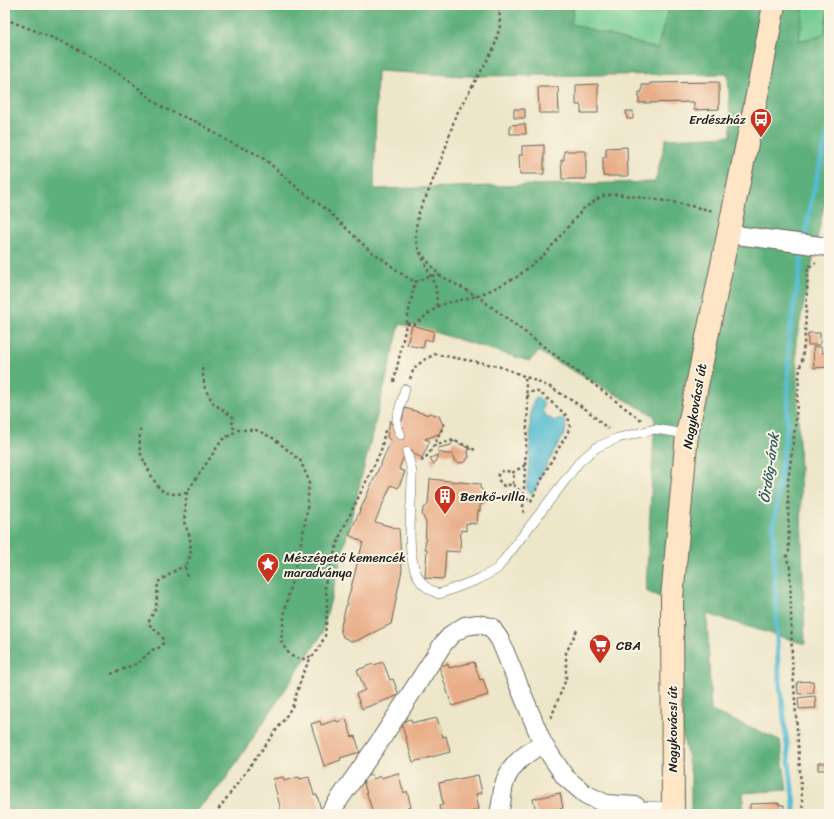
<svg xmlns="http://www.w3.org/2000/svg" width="834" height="819" font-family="Sriracha,sans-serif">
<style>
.green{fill:#72cb91;stroke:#477456}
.forest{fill:#5daf7b;stroke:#3c664c;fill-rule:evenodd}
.water{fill:#54bcd1;stroke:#386c76}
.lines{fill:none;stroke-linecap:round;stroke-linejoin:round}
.stream{stroke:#54bcd1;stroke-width:5}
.building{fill:#e9ae89}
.lane-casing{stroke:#656359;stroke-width:10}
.street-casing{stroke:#656359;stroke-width:20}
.secondary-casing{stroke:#656359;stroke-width:24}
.path{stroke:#656359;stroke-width:2.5;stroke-dasharray:3 3;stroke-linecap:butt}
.lane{stroke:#fff;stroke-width:9}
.street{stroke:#fff;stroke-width:18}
.secondary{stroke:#fde5c5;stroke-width:22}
.labels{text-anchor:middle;stroke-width:4;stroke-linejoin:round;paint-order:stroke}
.poi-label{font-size:13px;fill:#1c1c1c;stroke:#fcf5e5;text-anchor:start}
.street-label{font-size:13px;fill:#1c1c1c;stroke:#fcf5e5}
.water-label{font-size:14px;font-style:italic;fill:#325c64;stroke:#fcf5e5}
</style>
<rect width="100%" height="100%" fill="#fcf5e5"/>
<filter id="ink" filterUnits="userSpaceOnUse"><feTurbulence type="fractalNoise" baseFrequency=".025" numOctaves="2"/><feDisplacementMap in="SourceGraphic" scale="8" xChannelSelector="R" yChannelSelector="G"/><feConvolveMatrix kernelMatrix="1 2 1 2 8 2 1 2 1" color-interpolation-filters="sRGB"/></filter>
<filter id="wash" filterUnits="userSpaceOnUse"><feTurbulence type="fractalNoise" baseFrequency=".012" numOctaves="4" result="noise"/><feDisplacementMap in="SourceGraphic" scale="16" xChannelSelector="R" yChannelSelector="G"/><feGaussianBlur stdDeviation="0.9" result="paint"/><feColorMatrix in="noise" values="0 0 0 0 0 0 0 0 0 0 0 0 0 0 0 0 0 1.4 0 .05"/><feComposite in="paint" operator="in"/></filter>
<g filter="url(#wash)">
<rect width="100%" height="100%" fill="#ede6c9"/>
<!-- green -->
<path class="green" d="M574 5H670L657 49 570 24Z
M804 5H829L824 35 798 41Z"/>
<!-- forest -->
<path class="forest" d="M5 5H574L571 24 657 49 670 5H804L799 41 824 35 829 5V182L796 341 805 644 707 614 711 711 780 740 787 790 743 793 744 814H691V775L682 731 681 608 646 591 655 416 539 352 529 361 434 332 400 324 322 634 223 783 193 814H5ZM377 71 466 76 728 74 731 136 666 139 655 182 374 189Z"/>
<!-- water -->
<path class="water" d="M538 397 542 401 544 406 542 411 544 414 554 421 560 418 563 419 566 424 565 433 543 471 534 492 531 494 526 490C528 474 529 459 530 443 531 429 528 411 535 398Z"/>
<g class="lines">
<!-- stream -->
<path class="stream" d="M795 814 778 666 773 530 787 426 789 337 810 207 829 127"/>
</g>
<g id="blocks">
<!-- building -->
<path class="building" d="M719 82V109L694 110V102L639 103V92H642V85H650V83Z
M598 84V113H581V105H576V85Z
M538 87H558L559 113H539Z
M514 109H525V118H514Z
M626 111H633V119H627Z
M525 124 526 134H510V125Z
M544 145V174H520L519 155H522V146Z
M627 147 628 176H603V157H606V148Z
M564 151H586V179H562L561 160H564Z
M412 325 434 331 432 341 425 339 423 348 407 345Z
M808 333H820V345H808Z
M813 347H821L822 353 829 352V367L814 368Z
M405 408 426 414V415L430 413 439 416 443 425 439 434 425 439 430 441 422 458 414 454 412 450 403 454 404 456 399 469 405 472 398 488 391 485 375 522 399 529 402 570 391 624 356 641H351L343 637 340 629 363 542 349 535 391 441 387 437 390 420 398 437Z
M453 441 471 449 468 450 469 457 465 462 459 463 453 459V454H446L438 452V448L451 445Z
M438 455 434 464H433L430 458Z
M430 479 480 484V488L485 492 487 496 485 503 480 505V511H478L477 524 466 523V531L461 530 460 552 446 551 444 579 425 578 427 549H425L426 523 422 514 424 508 428 505Z
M383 662 390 680 393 679 399 695 362 709 356 694 365 690 357 670 373 664 374 665Z
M474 662 480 680 483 679 488 695 452 706 439 666 448 664 449 668Z
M813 681 814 693 798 694 797 682Z
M815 696 816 708 799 709 798 698Z
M437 718 443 737 446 736 450 752 413 762 401 722 411 719 412 723 419 721 420 722Z
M346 719 352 737 355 736 360 752 340 758 341 760 324 766 311 724 320 721 321 725 336 720 337 722Z
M818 763H828V770H818Z
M398 773 404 793 407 791 411 807 388 814H373L362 777 372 775 373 779 381 776V778Z
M478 775 482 793 476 794 479 809 473 811 474 814H441L439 806 443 805 439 783Z
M283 777 284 781 299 777 300 779 309 777 314 795H317L321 810 306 814H282L273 779Z
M560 793 563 808 557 809 558 814H537L533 799Z
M779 803V805H784V814H750V804Z"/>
</g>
</g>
<g filter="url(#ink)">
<use href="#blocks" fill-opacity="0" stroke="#656359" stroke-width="1"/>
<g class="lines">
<!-- lane casing -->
<g class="lane-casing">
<path id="lane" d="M401 435 397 426V418L405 389
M407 452C409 459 411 466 412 473 413 502 402 562 423 584 427 589 433 591 439 594L479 579 497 569 580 461 597 447 618 438 655 429 687 434
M636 806 673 807"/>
</g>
<!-- street casing -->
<g class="street-casing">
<path id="street" d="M728 234 829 247
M329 814 380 741 443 644 452 634 465 626 478 624 491 627 500 640 543 744 565 777 585 794 606 804 636 806
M499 814C501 806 502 798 503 789 507 767 524 754 543 744"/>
</g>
<!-- secondary casing -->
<g class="secondary-casing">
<path id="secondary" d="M673 814 672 598 687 434 757 95 774 5"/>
</g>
<!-- path -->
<path class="path" d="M5 19 68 44 126 78 160 106 172 112 197 122 231 143 257 154 268 162 300 190 326 209 369 250 384 260 403 275 415 282
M420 252 439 275 477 296 641 420
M437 306 436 288 419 250 416 240V227L419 211 427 195 445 150 455 117 494 48 500 26 499 5
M407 324H415L440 305 477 296 491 290 517 277 546 253 583 209 602 196 617 194 672 202 714 211
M202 368 205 389 214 404 233 417 232 427 237 430
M410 379 414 368 424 360 435 354 498 366 519 374 550 387 587 410 608 429
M394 382 415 282 430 276 439 275
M527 397 531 392 536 391 543 395 565 414 569 420 570 427 567 434 549 465 530 503
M140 429C140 436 139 444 140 451 141 456 156 486 160 489 167 495 179 495 187 492L222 440 238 430H256L273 438 300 460 309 481 307 511 303 534 285 610 281 641 285 648 290 655 295 658 303 659 312 656
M433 446 454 440 475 450
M421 461C430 457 440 433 445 423
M525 465 512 473C500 466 492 477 504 486L513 484 527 498 529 499H532
M513 484 514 472
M187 492 184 522 190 537 191 555 185 566 187 577
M524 513 523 509 527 425 528 406 525 377
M111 674 138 663 152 650 161 647 164 641C162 633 153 629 148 623L156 608 158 582C167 577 175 569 185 566
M551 718 566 679V653L577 630
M215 814 283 721 293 705 303 673 309 661 319 648 325 636 327 614V598L325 587 326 579 341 533 381 451 385 430
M803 814 792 658 790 567 786 557 789 554 788 482 795 428 800 367 802 361 805 334 808 267 816 263"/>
<!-- lane -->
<use href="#lane" class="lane"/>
<!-- street -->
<use href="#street" class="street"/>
<!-- secondary -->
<use href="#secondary" class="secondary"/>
</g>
</g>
<!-- icons -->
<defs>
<g id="bus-pin" transform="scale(1.15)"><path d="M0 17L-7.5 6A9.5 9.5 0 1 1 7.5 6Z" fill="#c8321e" stroke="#fcf5e5"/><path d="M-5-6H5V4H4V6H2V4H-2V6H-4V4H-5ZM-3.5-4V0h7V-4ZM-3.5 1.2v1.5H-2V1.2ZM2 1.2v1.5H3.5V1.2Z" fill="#fff"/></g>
<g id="building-pin" transform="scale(1.15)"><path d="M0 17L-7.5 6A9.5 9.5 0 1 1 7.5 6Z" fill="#c8321e" stroke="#fcf5e5"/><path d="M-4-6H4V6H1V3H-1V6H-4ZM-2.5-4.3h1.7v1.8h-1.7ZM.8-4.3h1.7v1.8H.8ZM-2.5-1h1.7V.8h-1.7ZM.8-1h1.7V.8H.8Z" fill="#fff"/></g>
<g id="sight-pin" transform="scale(1.15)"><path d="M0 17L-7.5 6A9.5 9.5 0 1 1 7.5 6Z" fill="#c8321e" stroke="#fcf5e5"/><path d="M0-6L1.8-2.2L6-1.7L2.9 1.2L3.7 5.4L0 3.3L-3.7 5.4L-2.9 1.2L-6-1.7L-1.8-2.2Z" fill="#fff"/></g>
<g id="supermarket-pin" transform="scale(1.15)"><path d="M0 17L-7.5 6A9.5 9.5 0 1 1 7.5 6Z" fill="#c8321e" stroke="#fcf5e5"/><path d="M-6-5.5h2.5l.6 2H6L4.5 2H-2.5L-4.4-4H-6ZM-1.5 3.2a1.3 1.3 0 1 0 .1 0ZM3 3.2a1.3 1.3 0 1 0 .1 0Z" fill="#fff"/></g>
</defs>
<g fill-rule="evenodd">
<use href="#bus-pin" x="761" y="119"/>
<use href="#building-pin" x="445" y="496"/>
<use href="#sight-pin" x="268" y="564"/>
<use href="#supermarket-pin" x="600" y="645"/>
</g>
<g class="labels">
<!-- poi labels -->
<g class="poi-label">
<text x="746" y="124" text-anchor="end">Erdészház</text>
<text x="460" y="501">Benkő-villa</text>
<text x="284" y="562">Mészégető kemencék<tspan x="284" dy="15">maradványa</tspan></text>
<text x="616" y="650">CBA</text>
</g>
<!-- street labels -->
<g class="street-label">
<text transform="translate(694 406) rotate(-80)" y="5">Nagykovácsi út</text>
<text transform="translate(672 729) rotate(-90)" y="5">Nagykovácsi út</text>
</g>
<!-- water labels -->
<g class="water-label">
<text transform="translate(769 468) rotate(-82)" y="5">Ördög-árok</text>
</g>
</g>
<!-- margin -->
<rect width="834" height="819" fill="none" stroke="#fcf5e5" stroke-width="20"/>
</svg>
